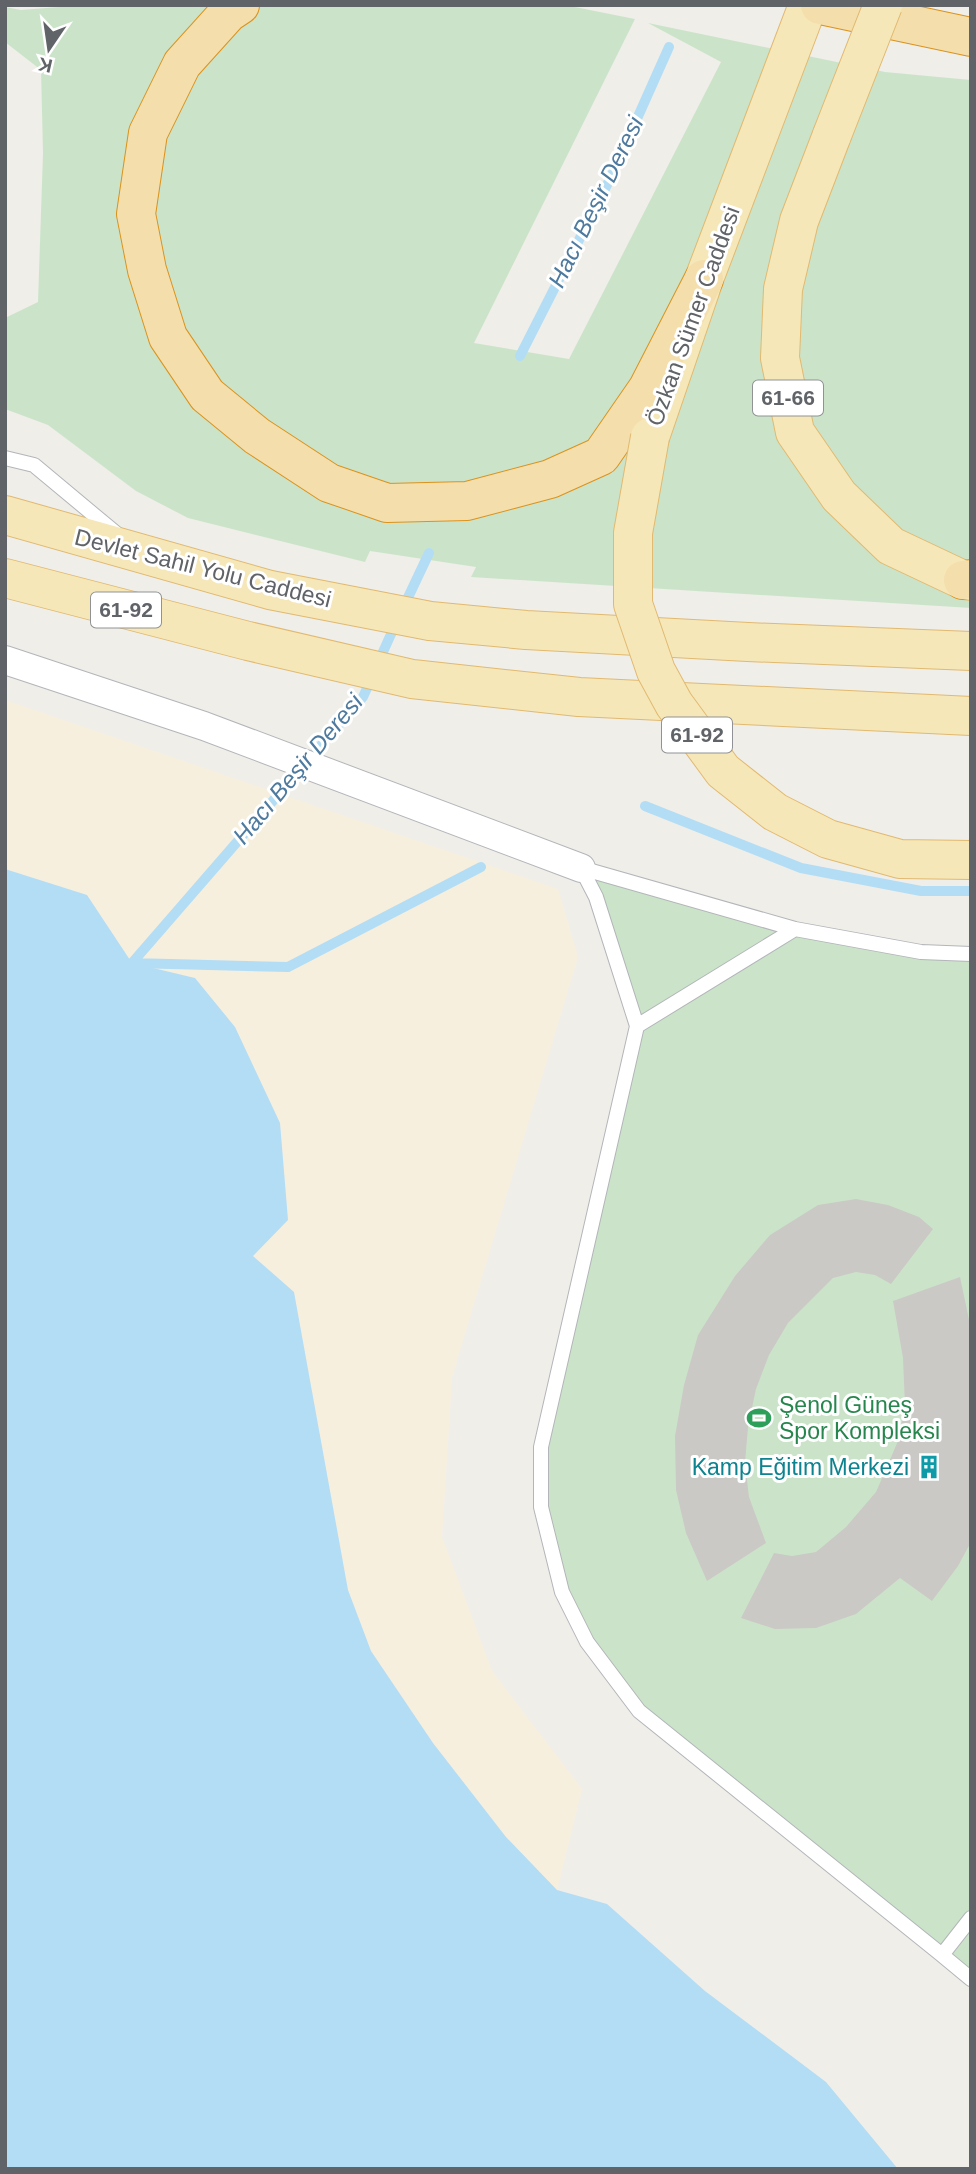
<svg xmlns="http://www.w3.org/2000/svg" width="976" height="2174" font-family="Arial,sans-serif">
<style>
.green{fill:#cbe4c9}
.sand{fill:#f7efdd}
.water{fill:#b3ddf5}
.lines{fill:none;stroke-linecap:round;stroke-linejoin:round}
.stream{stroke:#b3ddf5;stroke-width:10}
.building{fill:#cbc9c5}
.service-casing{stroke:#b3b5b9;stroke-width:16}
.minor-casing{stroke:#b3b5b9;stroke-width:30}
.primary-casing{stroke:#e1b970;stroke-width:40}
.trunk-casing{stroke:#dc921c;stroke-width:40}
.service{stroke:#fff;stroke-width:14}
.minor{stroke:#fff;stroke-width:28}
.primary{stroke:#f6e7b8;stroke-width:38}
.trunk{stroke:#f4deac;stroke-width:38}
.primary-bridge-casing{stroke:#e1b970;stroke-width:40;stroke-linecap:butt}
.primary-bridge{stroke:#f6e7b8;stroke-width:38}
.labels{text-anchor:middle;stroke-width:6;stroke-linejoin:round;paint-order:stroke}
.shield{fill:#fff;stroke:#909295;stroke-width:2}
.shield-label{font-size:21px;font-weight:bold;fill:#606367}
.street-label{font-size:23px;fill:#606367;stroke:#fff}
.leisure-label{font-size:23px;fill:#27864d;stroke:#fff;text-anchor:start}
.culture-label{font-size:23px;fill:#0d838f;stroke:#fff;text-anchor:end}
.water-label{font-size:24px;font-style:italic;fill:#4d7a9e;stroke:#fff}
</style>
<rect width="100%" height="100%" fill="#f0eee9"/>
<!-- green -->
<path class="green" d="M84 5H565L635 19 474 343 569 359 721 62 648 23 885 72 971 80V608L471 577 476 567 370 551 365 562 188 518 136 491 48 425 5 409V318L38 302 43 153 41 70 5 42V7L21 10Z
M581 868 795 929 971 954V1979L639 1711 562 1592 541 1507V1447L637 1026Z"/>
<!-- sand -->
<path class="sand" d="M5 700 558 889 578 957 452 1377 442 1537 492 1671 582 1789 557 1890 506 1837 433 1743 371 1651 348 1590 294 1292 253 1255 288 1220 280 1123 235 1027 195 978 132 963 87 895 5 869Z"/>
<!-- water -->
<path class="water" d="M5 869 87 895 132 963 195 978 235 1027 280 1123 288 1220 253 1256 294 1292 348 1590 371 1651 433 1743 506 1837 557 1890 607 1904 705 1991 826 2082 898 2169H5Z"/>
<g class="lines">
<!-- stream -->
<path class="stream" d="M520 356 611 177 669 47
M404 606 429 553
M378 663 396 623
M645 806 801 868 921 891H971
M132 963 363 697 372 677
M132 963 288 967 481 867"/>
</g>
<!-- building -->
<path class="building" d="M856 1199 888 1205 919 1217 933 1229 891 1284 875 1275 856 1272 833 1278 788 1323 769 1355 756 1389 748 1427 745 1463 749 1497 766 1543 707 1581 686 1533 676 1490 675 1436 684 1385 698 1335 735 1276 770 1235 818 1205Z
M960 1277 971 1329V1542L958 1566 932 1601 900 1578 856 1614 816 1628 775 1629 741 1618 774 1553 792 1556 816 1552 846 1527 876 1492 898 1441 905 1406 903 1358 893 1301Z"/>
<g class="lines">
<!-- service casing -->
<g class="service-casing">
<path id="service" d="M5 458 34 465 118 535
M581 868 596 897 637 1026 541 1447V1507L562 1592 587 1642 639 1711 942 1955
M581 868 795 929 921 952 971 954
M637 1026 795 929
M971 1918 942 1955 971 1979"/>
</g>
<!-- minor casing -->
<g class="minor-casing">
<path id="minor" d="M5 660 204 726 581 868"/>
</g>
<!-- primary casing -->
<g class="primary-casing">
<path id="primary" d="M832 135 799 221 783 289 780 358 795 432 839 496 891 546 963 580 971 581
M650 437 704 279 808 5
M5 515 270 590 430 621 526 630 748 642 971 651
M5 578 248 641 412 679 579 697 971 716"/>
</g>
<!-- trunk casing -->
<g class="trunk-casing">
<path id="trunk" d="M240 5 228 13 182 64 148 133 136 214 147 270 168 337 207 395 257 436 329 483 387 503 467 501 550 479 601 456 648 388 704 279
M820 5 971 37
M963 580 971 579"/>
</g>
<!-- service -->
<use href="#service" class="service"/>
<!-- minor -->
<use href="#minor" class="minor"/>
<!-- primary -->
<use href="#primary" class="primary"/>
<!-- trunk -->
<use href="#trunk" class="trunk"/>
<!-- primary-bridge casing -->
<g class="primary-bridge-casing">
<path id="primary-bridge" d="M832 135 883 5
M650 437 633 533V604L656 671 674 704 723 771 775 812 828 839 900 859 971 860"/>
</g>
<!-- primary-bridge -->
<use href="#primary-bridge" class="primary-bridge"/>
</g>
<!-- icons -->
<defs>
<g id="stadium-bare" transform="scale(1.89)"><path d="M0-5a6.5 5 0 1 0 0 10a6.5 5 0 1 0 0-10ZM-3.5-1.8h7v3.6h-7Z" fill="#2e9e5b" stroke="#fff" stroke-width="2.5" paint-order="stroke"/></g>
<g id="building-bare" transform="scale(1.89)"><path d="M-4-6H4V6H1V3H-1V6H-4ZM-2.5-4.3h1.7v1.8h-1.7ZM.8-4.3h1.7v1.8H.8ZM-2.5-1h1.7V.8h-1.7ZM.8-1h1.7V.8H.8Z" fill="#0f9aa8" stroke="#fff" stroke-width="2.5" paint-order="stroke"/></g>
</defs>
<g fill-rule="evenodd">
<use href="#stadium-bare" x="759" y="1418"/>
<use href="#building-bare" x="929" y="1467"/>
</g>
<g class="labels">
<!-- shield labels -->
<g class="shield">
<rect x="753" y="380.5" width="70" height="35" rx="5"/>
<rect x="91" y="592.5" width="70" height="35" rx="5"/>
<rect x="662" y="717.5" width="70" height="35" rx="5"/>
</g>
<g class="shield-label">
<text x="788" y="405">61-66</text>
<text x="126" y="617">61-92</text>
<text x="697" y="742">61-92</text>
</g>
<!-- street labels -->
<g class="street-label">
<text transform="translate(693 316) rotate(-70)" y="8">Özkan Sümer Caddesi</text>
<text transform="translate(203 568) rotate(14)" y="8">Devlet Sahil Yolu Caddesi</text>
</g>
<!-- leisure labels -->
<g class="leisure-label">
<text x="779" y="1413">Şenol Güneş<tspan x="779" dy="26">Spor Kompleksi</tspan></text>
</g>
<!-- culture labels -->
<g class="culture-label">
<text x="909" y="1475">Kamp Eğitim Merkezi</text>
</g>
<!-- water labels -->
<g class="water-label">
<text transform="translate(596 202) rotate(-64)" y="8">Hacı Beşir Deresi</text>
<text transform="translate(298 769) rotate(-50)" y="8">Hacı Beşir Deresi</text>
</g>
</g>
<!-- border -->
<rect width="976" height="2174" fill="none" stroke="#606367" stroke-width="14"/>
<!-- north arrow -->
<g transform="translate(49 49) rotate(193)" stroke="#ffffff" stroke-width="5" paint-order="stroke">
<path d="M0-5L12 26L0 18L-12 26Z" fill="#606367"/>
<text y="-10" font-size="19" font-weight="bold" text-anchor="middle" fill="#606367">K</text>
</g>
</svg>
